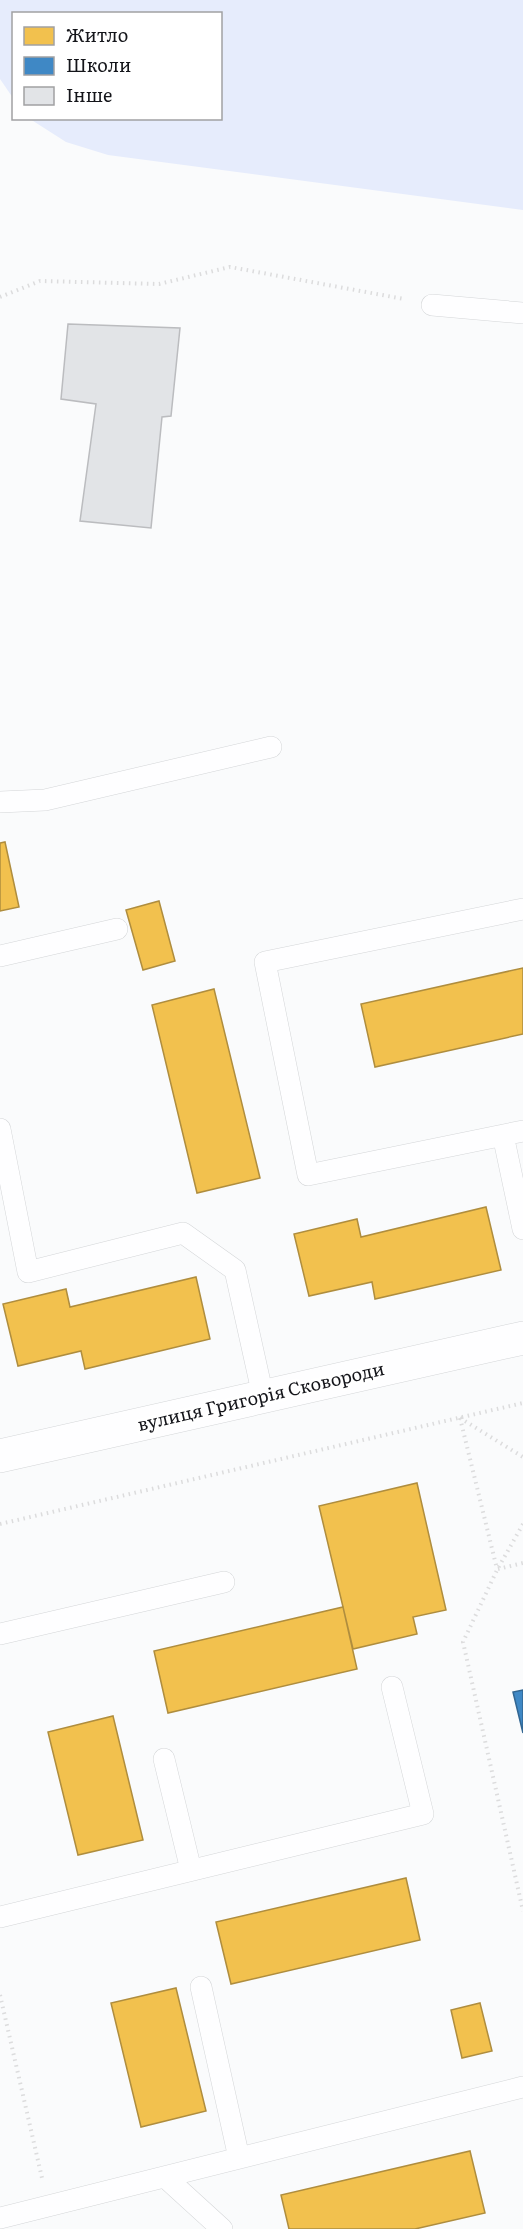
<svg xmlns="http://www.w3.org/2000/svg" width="523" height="2229" font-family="Literata,serif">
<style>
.green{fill:#e6ecfc}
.homes{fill:#f2c14e;stroke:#af8d3e;stroke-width:1.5}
.schools{fill:#3f88c5;stroke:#326692;stroke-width:1.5}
.building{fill:#e2e4e7;stroke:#bbbcbf;stroke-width:1.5}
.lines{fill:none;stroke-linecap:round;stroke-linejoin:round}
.lane-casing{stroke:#d4d6d8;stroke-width:22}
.street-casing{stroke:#d4d6d8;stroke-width:34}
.path{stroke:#dcdcdd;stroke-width:4;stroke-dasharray:1.5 4.5;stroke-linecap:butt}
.lane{stroke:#fefeff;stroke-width:21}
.street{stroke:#fefeff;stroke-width:33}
.labels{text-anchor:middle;stroke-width:6;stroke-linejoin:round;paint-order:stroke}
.street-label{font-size:18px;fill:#14151a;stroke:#fff}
</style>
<rect width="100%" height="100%" fill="#fafbfc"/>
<!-- green -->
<path class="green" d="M0 0H523V210L108 155 66 142 30 119 220 118V14H14L13 98 0 79Z"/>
<!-- homes -->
<path class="homes" d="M5 842 19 907 0 911V843Z
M159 901 175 961 143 970 126 910Z
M523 968V1034L375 1067 361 1004Z
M214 989 260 1178 197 1193 152 1005Z
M486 1207 501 1270 375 1299 372 1282 309 1296 294 1234 357 1219 361 1237Z
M196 1277 210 1339 85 1369 81 1351 18 1366 3 1304 66 1289 70 1307Z
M417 1483 446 1610 413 1617 417 1634 353 1649 319 1506Z
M343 1607 357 1669 168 1713 154 1651Z
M113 1716 143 1840 78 1855 48 1732Z
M406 1878 420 1940 231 1984 216 1922Z
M176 1988 206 2111 141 2127 111 2003Z
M480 2003 492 2051 462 2058 451 2010Z
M470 2151 485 2213 415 2229H289L281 2195Z"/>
<!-- schools -->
<path class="schools" d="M523 1690V1733L513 1692Z"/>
<!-- building -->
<path class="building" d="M68 324 180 328 171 416 162 417 151 528 80 521 96 404 61 399Z"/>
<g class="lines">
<!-- lane casing -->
<g class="lane-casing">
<path id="lane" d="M432 305 523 313
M0 802 45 800 271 747
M523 909 265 962 308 1175 523 1131
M0 956 117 929
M0 1129 28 1272 183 1233 235 1270 263 1396
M503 1135 523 1229
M0 1634 224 1582
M164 1759 191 1870
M0 1917 423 1814 392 1687
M201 1987 239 2158
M165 2177 222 2229
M0 2218 523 2087"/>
</g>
<!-- street casing -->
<g class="street-casing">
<path id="street" d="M0 1456 523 1338"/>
</g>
<!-- path -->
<path class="path" d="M0 297 40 281 159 284 230 267 404 299
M460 1418 497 1569
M460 1418 523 1457
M0 1524 523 1403
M523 1524 497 1570 463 1642 523 1911
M498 1569 523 1563
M0 1995 42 2178"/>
<!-- lane -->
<use href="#lane" class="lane"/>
<!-- street -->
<use href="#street" class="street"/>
</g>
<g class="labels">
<!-- street labels -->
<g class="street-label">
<text transform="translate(261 1397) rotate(-13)" y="6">вулиця Григорія Сковороди</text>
</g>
</g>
<!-- legend -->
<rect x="12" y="12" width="210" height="108" fill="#ffffff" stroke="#a1a1a3" stroke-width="1.5"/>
<rect x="24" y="27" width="30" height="18" fill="#f2c14e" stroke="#a1a1a3" stroke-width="1.5"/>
<text x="66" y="42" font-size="18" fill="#14151a">Житло</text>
<rect x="24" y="57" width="30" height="18" fill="#3f88c5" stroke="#a1a1a3" stroke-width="1.5"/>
<text x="66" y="72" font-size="18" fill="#14151a">Школи</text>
<rect x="24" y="87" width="30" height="18" fill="#e2e4e7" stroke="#a1a1a3" stroke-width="1.5"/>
<text x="66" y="102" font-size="18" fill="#14151a">Інше</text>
</svg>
